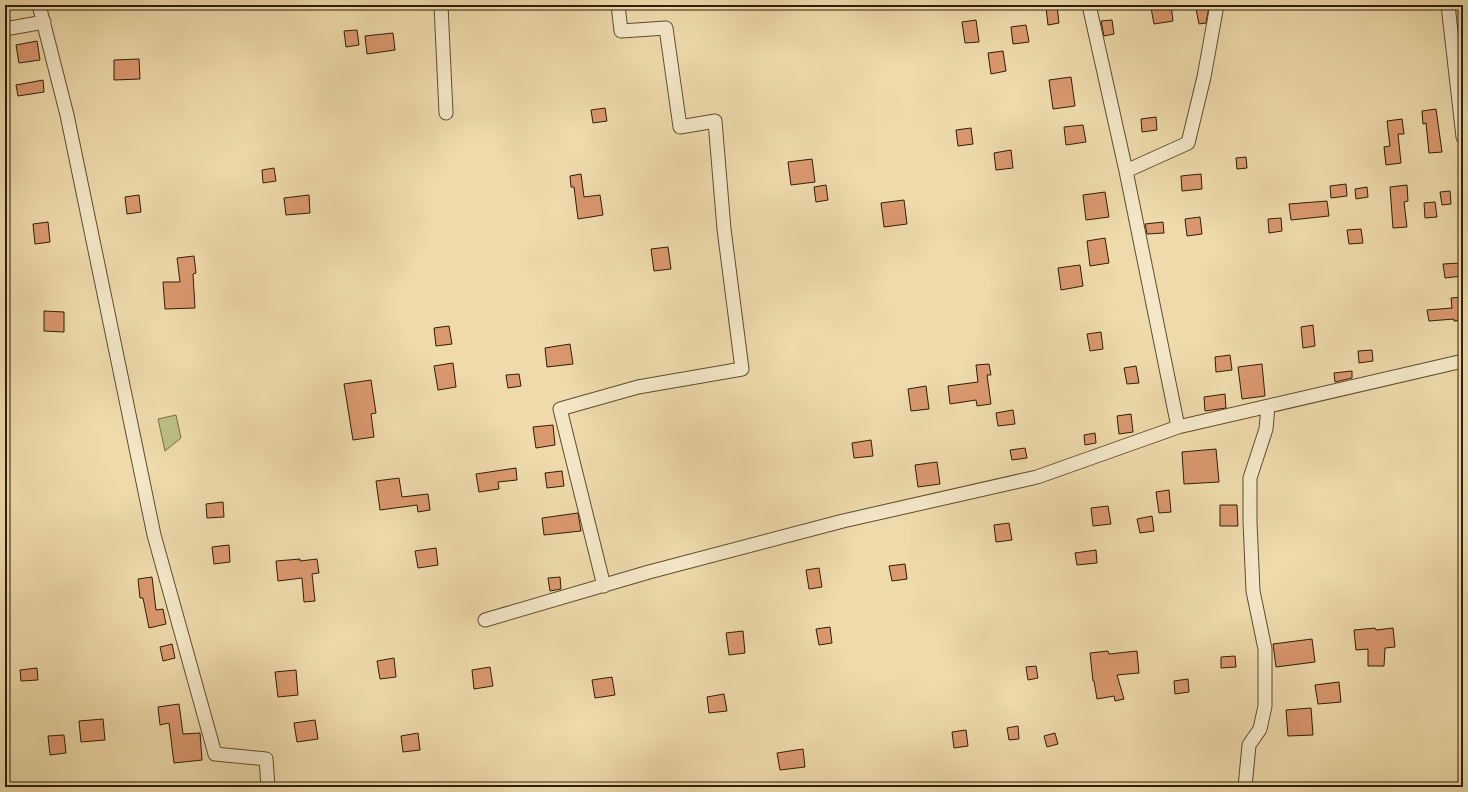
<svg xmlns="http://www.w3.org/2000/svg" width="1468" height="792" font-family="'Gentium Book Plus',serif">
<style>
.green{fill:#bcbe86;stroke:#766e46}
.building{fill:#da986f;stroke:#2f1e05}
.lines{fill:none;stroke-linecap:round;stroke-linejoin:round}
.street-casing{stroke:#5f4d2e;stroke-width:15}
.street{stroke:#f4e7c8;stroke-width:13}
</style>
<rect width="100%" height="100%" fill="#eedaab"/>
<filter id="stains"><feTurbulence type="fractalNoise" baseFrequency=".005" numOctaves="4"/><feColorMatrix values="0 0 0 0 .2 0 0 0 0 .09 0 0 0 0 .02 0 0 0 .5 -.17"/></filter>
<radialGradient id="worn" r=".72"><stop offset=".6" stop-color="#630" stop-opacity="0"/><stop offset="1" stop-color="#630" stop-opacity=".3"/></radialGradient>
<!-- green -->
<path class="green" d="M176 415 181 438 165 451 158 419Z"/>
<!-- building -->
<path class="building" d="M1171 5 1173 21 1154 24 1151 8Z
M1057 6 1059 23 1048 25 1046 8Z
M1209 7 1206 23 1199 24 1196 9Z
M976 20 979 42 965 43 962 22Z
M1112 20 1114 34 1104 36 1101 21Z
M1026 25 1029 42 1013 44 1011 27Z
M357 30 359 45 346 47 344 31Z
M393 33 395 50 367 54 365 36Z
M37 41 40 60 19 63 16 45Z
M1003 51 1006 71 991 74 988 53Z
M139 59 140 79 114 80V60Z
M1071 77 1075 106 1053 109 1049 80Z
M43 80 44 92 18 96 16 85Z
M605 108 607 121 593 123 591 110Z
M1436 109 1442 152 1429 153 1426 123 1423 124 1422 111Z
M1156 117 1157 130 1142 132 1141 119Z
M1402 119 1404 134H1398L1401 163 1386 165 1384 147 1390 146 1387 121Z
M1083 125 1086 142 1066 145 1064 127Z
M971 128 973 144 958 146 956 130Z
M1011 150 1013 168 996 170 994 153Z
M1246 157 1247 168 1237 169 1236 158Z
M812 159 815 182 791 185 788 162Z
M274 168 276 181 263 183 262 170Z
M581 174 584 197 600 195 603 215 578 219 574 187H571L570 176Z
M1201 174 1202 189 1182 191 1181 176Z
M1346 184 1347 196 1331 198 1330 186Z
M826 185 828 200 816 202 814 187Z
M1407 185 1408 201 1404 202 1407 227 1393 228 1390 187Z
M1367 187 1368 197 1356 199 1355 189Z
M1450 191 1451 204 1442 205 1440 192Z
M1105 192 1109 217 1086 220 1083 195Z
M139 195 141 212 127 214 125 197Z
M309 195 310 213 286 215 284 198Z
M904 200 907 224 884 227 881 203Z
M1327 201 1329 216 1291 220 1289 204Z
M1435 202 1437 217 1425 218 1424 203Z
M1200 217 1202 234 1187 236 1185 219Z
M1281 218 1282 231 1269 233 1268 219Z
M48 222 50 242 35 244 33 224Z
M1163 222 1164 233 1147 234 1145 224Z
M1361 229 1363 243 1349 244 1347 230Z
M1105 238 1109 263 1090 266 1087 241Z
M668 247 671 269 654 271 651 249Z
M194 256 196 273 193 274 195 308 165 309 163 282H180L177 258Z
M1460 263 1462 276 1445 278 1443 264Z
M1080 265 1083 286 1061 290 1058 268Z
M1463 297V320L1454 321V319L1429 321 1427 310 1452 308 1451 298Z
M44 311 64 312V332L44 331Z
M1313 325 1315 346 1303 348 1301 327Z
M449 326 452 344 436 346 434 328Z
M1101 332 1103 349 1090 351 1087 334Z
M570 344 573 364 547 367 545 348Z
M1372 350 1373 361 1359 363 1358 351Z
M1230 355 1232 370 1216 372 1215 357Z
M453 363 456 387 438 390 434 366Z
M989 364 991 375H987L991 404 977 406 976 400 950 404 948 386 978 382 976 365Z
M1262 364 1265 396 1242 399 1238 367Z
M1136 366 1139 383 1127 384 1124 368Z
M1352 371V378L1335 382 1334 373Z
M519 374 521 386 508 388 506 375Z
M371 380 376 413 371 414 374 437 353 440 344 384Z
M926 386 929 409 911 411 908 389Z
M1225 394 1226 408 1205 411 1204 397Z
M1013 410 1015 424 998 426 996 413Z
M1131 414 1133 432 1119 434 1117 416Z
M553 425 555 445 536 448 533 427Z
M1095 433 1096 443 1085 445 1084 435Z
M871 440 873 456 854 458 852 443Z
M1025 448 1027 458 1012 460 1010 450Z
M1216 449 1219 482 1184 484 1182 452Z
M937 462 940 484 918 487 915 465Z
M516 468 517 480 498 482 499 489 479 492 476 474Z
M562 471 564 486 547 488 545 473Z
M399 478 402 497 428 494 430 510 418 512 417 505 380 510 376 481Z
M1169 490 1171 512 1159 513 1156 492Z
M223 502 224 517 207 518 206 504Z
M1220 505H1237L1238 526H1220Z
M1108 506 1111 524 1093 526 1091 508Z
M578 513 581 531 544 535 542 518Z
M1152 516 1154 531 1140 533 1137 519Z
M1009 523 1012 540 996 542 994 525Z
M229 545 230 562 214 564 212 547Z
M436 548 438 565 418 568 415 551Z
M1096 550 1097 563 1077 565 1075 553Z
M300 559V561L317 559 319 573 312 574 315 601 304 602 302 578 278 581 276 561Z
M905 564 907 579 892 581 889 566Z
M819 568 822 587 809 589 806 570Z
M152 577 156 610 163 609 166 624 149 628 143 598H140L138 579Z
M560 577 561 589 550 591 548 578Z
M830 627 832 643 819 645 816 629Z
M1375 628 1376 630 1393 628 1395 647 1385 648 1384 666H1368V649L1356 650 1354 630Z
M743 631 745 653 729 655 726 633Z
M1312 639 1315 662 1276 667 1273 644Z
M172 644 175 658 163 661 160 647Z
M1108 651 1109 654 1137 651 1139 673 1117 675 1124 699 1115 701 1114 696 1097 699 1094 681H1093L1090 653Z
M1235 656 1236 667 1221 668V657Z
M394 658 396 677 380 679 377 661Z
M1036 666 1038 678 1028 680 1026 667Z
M490 667 493 686 474 689 472 670Z
M37 668 38 680 21 681 20 670Z
M296 670 298 695 278 697 275 672Z
M612 677 615 695 595 698 592 680Z
M1188 679 1189 692 1175 694 1174 681Z
M1339 682 1341 702 1318 704 1315 685Z
M724 694 727 711 709 713 707 697Z
M179 704 183 734 200 733 202 760 174 763 169 723 160 725 158 707Z
M1311 708 1313 735 1288 736 1286 710Z
M103 719 105 740 81 742 79 721Z
M315 720 318 739 297 742 294 723Z
M1018 726 1019 739 1009 740 1007 728Z
M966 730 968 746 954 748 952 732Z
M418 733 420 750 403 752 401 736Z
M1055 733 1058 744 1047 747 1044 736Z
M64 735 66 753 50 755 48 736Z
M803 749 805 767 780 770 777 753Z"/>
<g class="lines">
<!-- street casing -->
<g class="street-casing">
<path id="street" d="M39 5 67 115 154 535 215 754 266 759 268 787
M441 5 446 113
M1089 5 1126 171 1178 427 1463 361
M1448 5 1463 137
M5 29 44 22
M1126 171 1188 143 1204 77 1217 5
M604 586 560 409 638 387 742 369 724 229 715 121 680 127 666 28 621 31 618 5
M485 620 649 572 843 521 1037 477 1178 427
M1245 787 1249 745 1260 729 1265 706V649L1253 591 1250 522V478L1266 429 1268 406"/>
</g>
<!-- street -->
<use href="#street" class="street"/>
</g>
<!-- margin -->
<rect width="1468" height="792" fill="none" stroke="#eedaab" stroke-width="20"/>
<rect x="6" y="6" width="1456" height="780" fill="none" stroke="#2f1e05" stroke-width="2"/>
<rect x="10" y="10" width="1448" height="772" fill="none" stroke="#2f1e05"/>
<rect width="100%" height="100%" filter="url(#stains)"/>
<rect width="100%" height="100%" fill="url(#worn)"/>
</svg>
